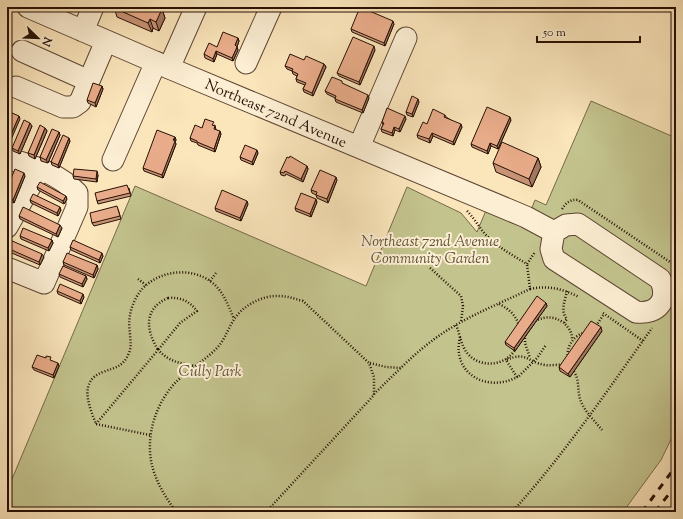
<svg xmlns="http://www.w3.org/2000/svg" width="683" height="519" font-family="'Sorts Mill Goudy',serif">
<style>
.green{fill:#c3c38d;stroke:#756a48}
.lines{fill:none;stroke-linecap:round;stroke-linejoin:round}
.minor-casing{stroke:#5c4532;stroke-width:23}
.path{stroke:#271004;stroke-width:2.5;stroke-dasharray:1 2;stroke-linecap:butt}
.minor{stroke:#fceed3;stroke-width:21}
.rail{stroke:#271004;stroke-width:3;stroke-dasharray:7 7;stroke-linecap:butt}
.path-bridge{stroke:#271004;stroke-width:2.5;stroke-dasharray:1 2;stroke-linecap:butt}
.wall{fill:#c89477;stroke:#271004}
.shaded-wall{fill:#a37861;stroke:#271004}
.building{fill:#e9ac8a;stroke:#271004}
.labels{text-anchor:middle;stroke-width:4;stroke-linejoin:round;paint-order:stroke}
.street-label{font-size:15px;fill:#271004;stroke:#fceed3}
.park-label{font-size:15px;font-style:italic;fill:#5e4f34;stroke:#fceed3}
</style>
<rect width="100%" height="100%" fill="#fbe5bb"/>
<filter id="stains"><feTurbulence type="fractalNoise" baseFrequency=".005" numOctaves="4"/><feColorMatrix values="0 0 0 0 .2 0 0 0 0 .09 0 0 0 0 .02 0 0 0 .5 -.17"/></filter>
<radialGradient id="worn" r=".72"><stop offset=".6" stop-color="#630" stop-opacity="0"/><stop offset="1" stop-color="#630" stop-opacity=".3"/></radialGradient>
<!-- green -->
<path class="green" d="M591 101 676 138V429L661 460 623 512H7V491L135 186 366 286 407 187 461 213 477 232 487 208 525 225 535 200 546 205Z"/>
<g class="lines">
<!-- minor casing -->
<g class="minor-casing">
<path id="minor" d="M28 7 169 68 526 217 554 232 566 225 578 224 660 279C670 299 658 315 636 312L554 259 551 249 554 232
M83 31 93 7
M22 51 89 81
M246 63 271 7
M169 68 196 7
M16 87 63 107H73L80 102 106 41
M359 147 406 38
M7 158C34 167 57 172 77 193V207L44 283 7 268
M113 160 156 62
M7 227 40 169"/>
</g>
<!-- path -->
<path class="path" d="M562 209C566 203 570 199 578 200L676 266
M467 211C475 219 480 229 487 236 499 248 514 256 527 264L535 252
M430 268 461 296 463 306 461 322
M138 279 146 285
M210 281 216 273
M530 289C548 285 563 289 579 297
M567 291C565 301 560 311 567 319L564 323C569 328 572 332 572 339
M168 298C181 297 189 301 197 311L180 323 158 350C146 330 143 309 168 298Z
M499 304C509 309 516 315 519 326
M603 313 643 341
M535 321C546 316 554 316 564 323
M456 325C460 334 461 346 468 354 481 369 507 366 516 348
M596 326 604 314
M525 335V343L530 358
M460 337C451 374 488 394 519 376
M568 358C566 346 574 335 586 332
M370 363 386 367 401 368
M572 369C580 378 577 388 580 399 584 411 594 420 602 430
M517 377 506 360C527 351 527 362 545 365 551 366 558 364 564 365
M374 394C396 373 417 350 443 333 470 315 501 303 530 289L527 264
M96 424 158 350C170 362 179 363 195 366
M150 435 96 424C89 406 78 381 103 372 116 367 123 367 129 353 132 346 130 340 130 333 128 321 130 310 135 300 147 273 186 264 210 281 223 290 228 305 234 319
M176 512C168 500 160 489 155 475 143 444 153 406 176 382 188 370 204 361 216 349 225 340 228 328 235 318 244 305 263 295 279 296 288 296 295 299 303 301L369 363 374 377V395L266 512
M512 512C564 455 607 391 652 328"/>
<!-- minor -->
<use href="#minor" class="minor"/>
<!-- rail -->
<path class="rail" d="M642 512 676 466
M655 512 676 485"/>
<!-- path-bridge -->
<path class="path-bridge" d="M519 376 537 358 546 345"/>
</g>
<!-- wall -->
<path class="wall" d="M114 7H163L162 9 165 18 159 31 153 28 152 32 117 17Z
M394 24 385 46 352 32 351 29Z
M238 38 239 41 237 47 238 50 233 61 217 54 214 62 205 58 204 54 217 47Z
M375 50 360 85 339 76 337 73Z
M304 60 324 64 326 67 313 96 304 92 303 89 305 85 297 82 296 79 297 76 293 74 292 71 287 69 285 66Z
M343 84 369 98 363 113 336 102 335 99V98L327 94 325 91Z
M102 86 103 89 96 107 88 103 87 100Z
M419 102 413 117 407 115 406 112Z
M445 115 446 117 462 127 454 145 433 136 430 143 418 138 417 135Z
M406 119 400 132 395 130 393 136 382 132 381 129 383 125 382 122Z
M511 120 498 149 491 146 488 154 472 147 471 144Z
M215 125 216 130 221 134 215 152 198 145 197 143 191 141 190 138 202 128Z
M32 126 20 154 13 151 12 148Z
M45 128 47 131 35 159 29 156 28 153Z
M59 132 60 135 48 163 41 161 40 157Z
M175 137 176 140 175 142 176 144 163 178 144 171 143 168Z
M70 141 59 168 52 165 51 162Z
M258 153 253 165 241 160 240 157Z
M538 158 541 167 532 187 496 172 493 163Z
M307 166 308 169 303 182 286 174 285 176 281 175 280 172Z
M98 175 97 182 74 179 73 176Z
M25 176 14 203 7 200V188Z
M337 180 328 203 317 198 316 195 312 193 311 190Z
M37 187 67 199 64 204 38 190Z
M129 188 131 196 98 204 97 201Z
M30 200 61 210 58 216 31 203Z
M317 202 311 217 296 211 295 208Z
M248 204 241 221 216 211 215 208Z
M118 209 121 219 94 226 92 223Z
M19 216 62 228 58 237 20 219Z
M20 236 52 240 53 243 49 251 21 239Z
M7 246 44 257 40 265 7 251Z
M70 247 103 256 100 263 71 250Z
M63 262 97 265 98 269 94 278 64 265Z
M59 274 86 276 87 279 83 287 60 277Z
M57 291 84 297 81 304 58 294Z
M546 303 547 306 515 351 506 345 505 342Z
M602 331 570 377 560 371 559 367Z
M52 361 59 366 54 378 34 370 32 367Z"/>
<!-- shaded-wall -->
<path class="shaded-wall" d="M156 7H163L162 9 165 18 159 31 156 22Z
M150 19 153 28 152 32 148 23Z
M393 21 394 24 385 46 384 43Z
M238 38 239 41 236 49 235 45Z
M374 46 375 50 360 85 359 82Z
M237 47 238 50 233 61 232 58Z
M216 51 217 54 214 62 213 59Z
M324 64 326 67 313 96 312 93Z
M102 86 103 89 96 107 95 103Z
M368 95 369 98 363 113 362 110Z
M418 99 419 102 413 117 412 114Z
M19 116 20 119 7 149V144Z
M405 116 406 119 400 132 399 129Z
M510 117 511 120 498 149 497 146Z
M30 123 32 126 20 154 18 151Z
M461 124 462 127 454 145 453 142Z
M394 127 395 130 393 136 392 133Z
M45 128 47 131 35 159 34 155Z
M220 131 221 134 215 152 214 149Z
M59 132 60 135 48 163 46 160Z
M432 133 433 136 430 143 429 139Z
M175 137 176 140 175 142 176 144 163 178 162 175Z
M69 138 70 141 59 168 58 165Z
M490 143 491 146 488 154 487 151Z
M257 150 258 153 253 165 252 162Z
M538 158 541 167 532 187 529 179Z
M307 166 308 169 303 182 301 179Z
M97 171 98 175 97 182 96 179Z
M24 173 25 176 14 203 13 200Z
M336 177 337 180 328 203 327 199Z
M66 196 67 199 64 204 63 201Z
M316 199 317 202 311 217 310 214Z
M247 201 248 204 241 221 240 218Z
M60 207 61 210 58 216 57 213Z
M60 225 62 228 58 237 56 234Z
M52 240 53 243 49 251 48 248Z
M102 253 103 256 100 263 99 260Z
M42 254 44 257 40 265 39 262Z
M97 265 98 269 94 278 93 275Z
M86 276 87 279 83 287 82 284Z
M83 294 84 297 81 304 80 301Z
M546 303 547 306 515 351 514 348Z
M10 307 11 311 7 320V314Z
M601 327 602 331 570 377 568 374Z
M58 363 59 366 54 378 53 375Z"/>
<!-- building -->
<path class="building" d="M114 7H158L162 9 156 22 150 19 148 23 114 8Z
M360 7 393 21 384 43 351 29Z
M223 32 238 38 235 45 237 47 232 58 216 51 213 59 204 54 209 43 217 47Z
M353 37 374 46 359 82 337 73Z
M290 54 304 60 306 56 324 64 312 93 303 89 306 83 296 79 298 74 292 71 293 69 285 66Z
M332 77 342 81V83L368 95 362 110 335 99 336 96 325 91Z
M93 83 102 86 95 103 87 100Z
M412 96 418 99 412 114 406 112Z
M487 107 510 117 497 146 490 143 487 151 471 144Z
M387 108 405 116 399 129 394 127 392 133 381 129 384 123 382 122Z
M433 109 445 115 444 117 461 124 453 142 432 133 429 139 417 135 423 122 427 124Z
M12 113 19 116 7 144V126Z
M205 119 214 122 212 125 215 126 214 129 220 131 214 149 197 142V141L190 138 195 125 202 128Z
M24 120 30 123 18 151 12 148Z
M40 125 45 128 34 155 28 153Z
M52 129 59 132 46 160 40 157Z
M157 130 175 137 173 140 175 141 162 175 143 168Z
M63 135 69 138 58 165 51 162Z
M502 142 538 158 529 179 493 163Z
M245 145 257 150 252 162 240 157Z
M290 156 307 166 301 179 285 171 284 173 280 172 287 157 289 158Z
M15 169 24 173 13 200 7 198V188Z
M74 169 97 171 96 179 73 176Z
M320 170 336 177 327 199 316 195 317 192 311 190Z
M40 182 66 196 63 201 37 187Z
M127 185 130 193 97 201 95 193Z
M222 190 247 201 240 218 215 208Z
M301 193 316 199 310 214 295 208Z
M33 194 60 207 57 213 30 200Z
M117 206 120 216 92 223 90 213Z
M23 207 60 225 56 234 19 216Z
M23 228 52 240 48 248 20 236Z
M10 240 42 254 39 262 7 248V246Z
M73 240 102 253 99 260 70 247Z
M67 253 97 265 93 275 63 262Z
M63 266 86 276 82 284 59 274Z
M60 284 83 294 80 301 57 291Z
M537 296 546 303 514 348 505 342Z
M7 306 10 307 7 314Z
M591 321 601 327 568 374 559 367Z
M37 355 46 358V356L51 357 50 360 58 363 53 375 32 367Z"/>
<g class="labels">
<!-- street labels -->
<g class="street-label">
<text transform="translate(276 113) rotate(23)" y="5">Northeast 72nd Avenue</text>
</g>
<!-- park labels -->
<g class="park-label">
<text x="430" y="246">Northeast 72nd Avenue<tspan x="430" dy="17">Community Garden</tspan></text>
<text x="210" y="376">Cully Park</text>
</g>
</g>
<!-- margin -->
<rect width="683" height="519" fill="none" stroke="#fbe5bb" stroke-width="24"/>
<rect x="8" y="8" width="667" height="503" fill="none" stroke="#271004" stroke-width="2"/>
<rect x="12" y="12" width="659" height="495" fill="none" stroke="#271004"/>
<!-- north arrow -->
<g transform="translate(38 38) rotate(113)" stroke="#fceed3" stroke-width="3" paint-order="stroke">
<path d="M0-3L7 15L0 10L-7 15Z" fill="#271004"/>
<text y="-6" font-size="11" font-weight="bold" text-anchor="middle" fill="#271004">N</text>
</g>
<!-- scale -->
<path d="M537 36v6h103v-6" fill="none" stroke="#271004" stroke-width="2"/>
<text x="543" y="36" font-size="12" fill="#271004" stroke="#fceed3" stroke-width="3" paint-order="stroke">50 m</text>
<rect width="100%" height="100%" filter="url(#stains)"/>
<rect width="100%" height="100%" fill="url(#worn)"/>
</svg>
